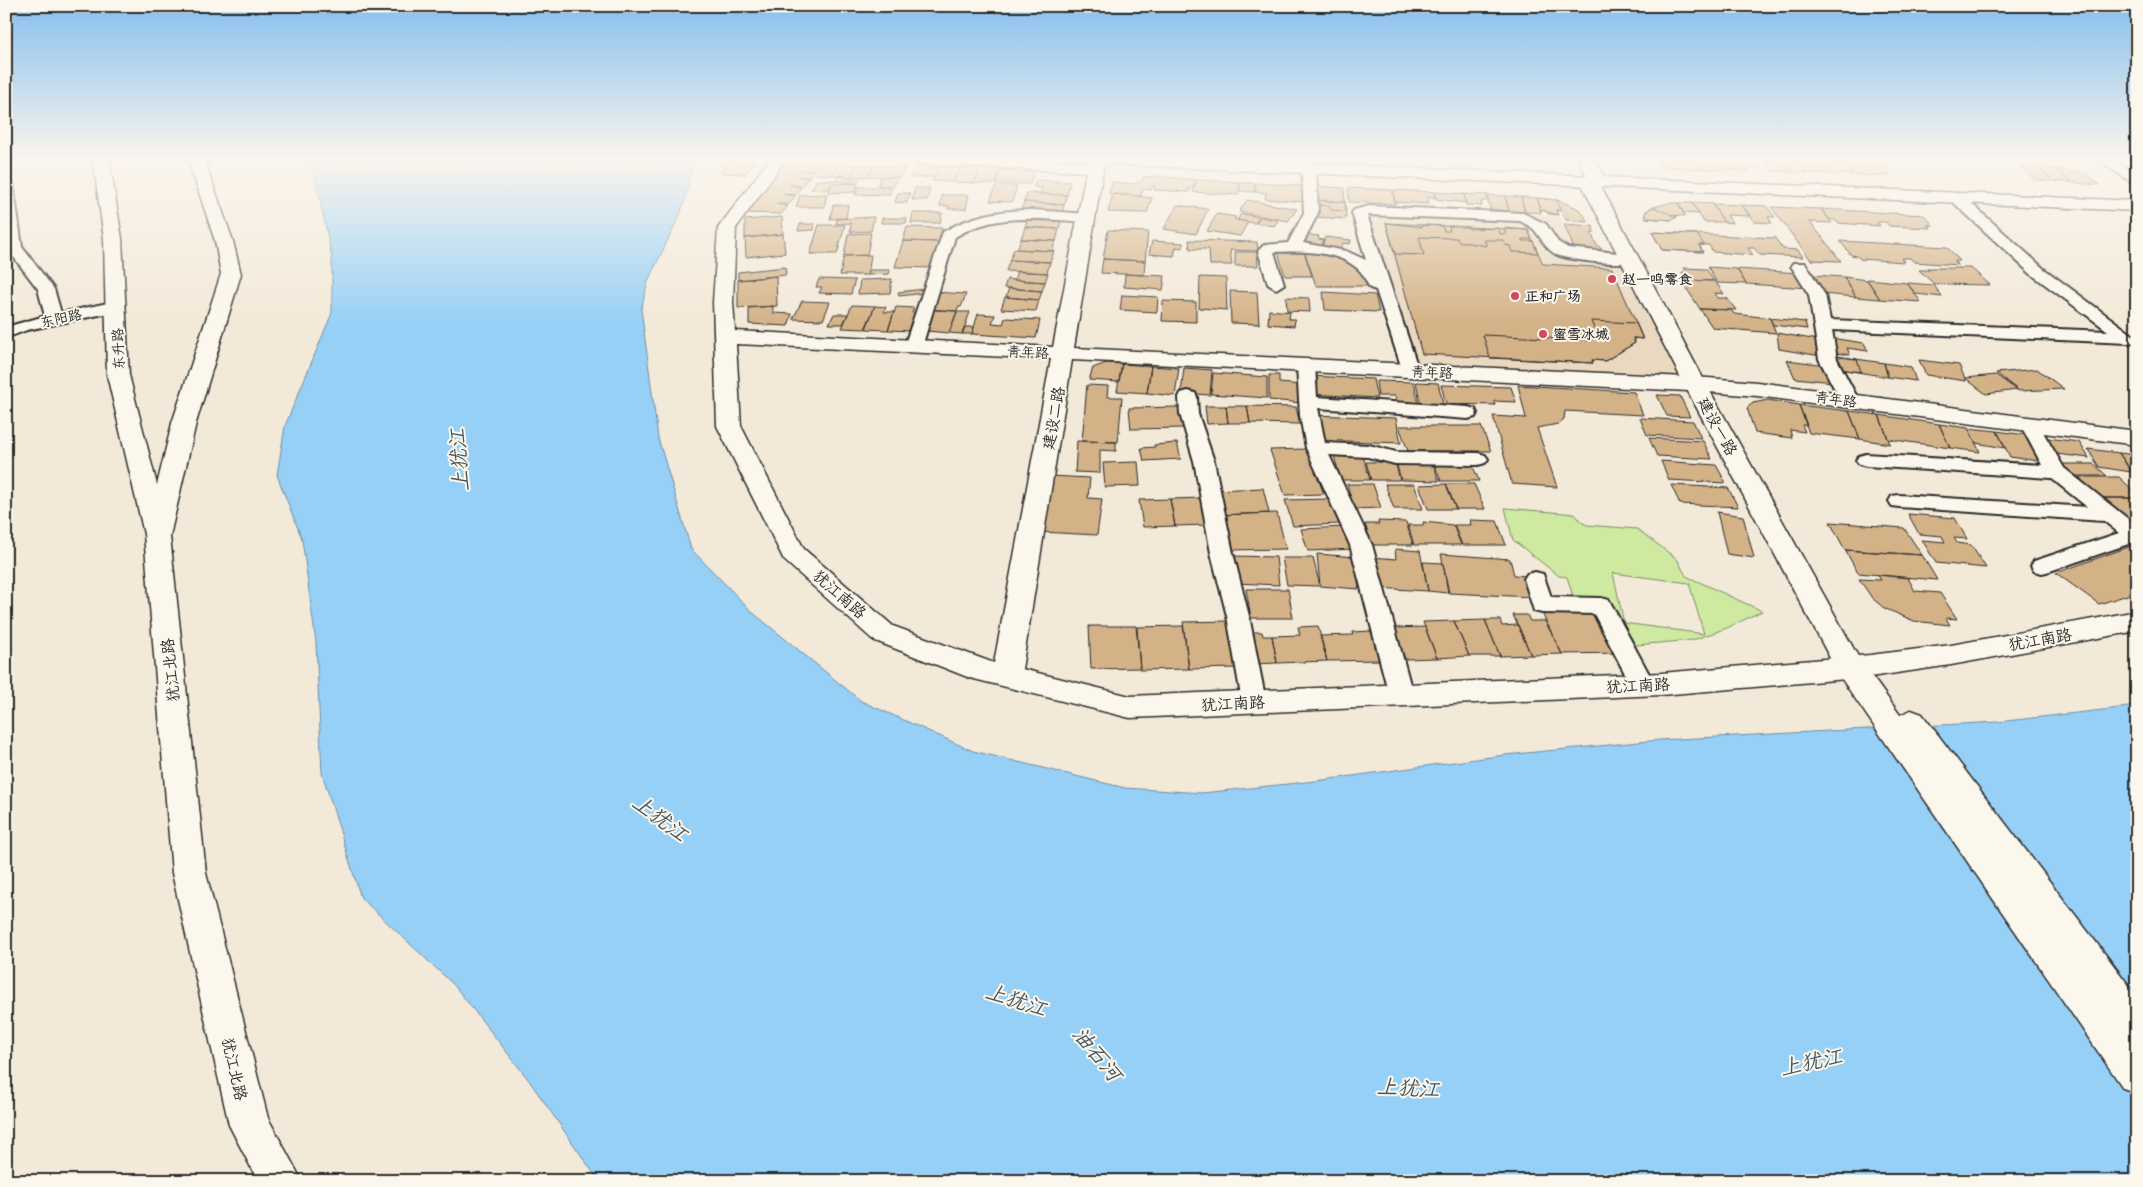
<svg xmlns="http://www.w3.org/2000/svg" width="2143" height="1187" font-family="'Gochi Hand','LXGW WenKai TC',sans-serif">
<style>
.built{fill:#ead8c0}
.green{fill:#cee9a0;stroke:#7c8a66;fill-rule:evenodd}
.water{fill:#97d0f7;stroke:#6c8ea5}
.building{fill:#d4b287;stroke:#2b2b2b}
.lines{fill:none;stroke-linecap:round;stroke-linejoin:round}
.street-casing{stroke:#2b2b2b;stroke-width:4}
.secondary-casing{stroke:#2b2b2b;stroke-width:3}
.primary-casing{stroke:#2b2b2b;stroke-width:3}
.street{fill:#fbf7ec;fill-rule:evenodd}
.secondary{fill:#fbf7ec;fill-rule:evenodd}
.primary{fill:#fbf7ec;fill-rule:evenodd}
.poi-dot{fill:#d1495b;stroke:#fbf7ec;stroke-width:2}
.labels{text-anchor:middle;stroke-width:4;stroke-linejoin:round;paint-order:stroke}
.far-poi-label{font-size:14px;font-weight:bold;fill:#2b2b2b;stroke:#fbf7ec;text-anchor:start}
.far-street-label{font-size:14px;fill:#2b2b2b;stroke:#fbf7ec}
.street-label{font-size:16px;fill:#2b2b2b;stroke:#fbf7ec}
.near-water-label{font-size:21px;font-style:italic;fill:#46545e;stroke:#fbf7ec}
</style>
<rect width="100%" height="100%" fill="#f3e9d8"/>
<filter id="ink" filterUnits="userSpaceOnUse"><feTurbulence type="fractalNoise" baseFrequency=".02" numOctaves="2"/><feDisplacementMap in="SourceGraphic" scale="10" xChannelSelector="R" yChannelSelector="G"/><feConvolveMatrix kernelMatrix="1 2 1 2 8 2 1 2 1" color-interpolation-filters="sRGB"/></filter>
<g filter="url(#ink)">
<!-- built -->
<path class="built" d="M1356 206 1559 216 1574 252 1625 255 1685 377 1397 362 1365 255Z"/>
<!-- green -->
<path class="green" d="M1505 508 1575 514 1581 522 1587 525 1637 529 1677 559 1686 576 1762 611 1727 628 1693 640 1636 645 1605 598 1573 596 1567 577 1559 576 1513 540ZM1613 573 1689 583 1704 634 1624 623Z"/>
<!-- water -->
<path class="water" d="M309 159H693L687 192 680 215 648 281 641 309 658 438 691 549 752 612 861 701 973 751 1125 788 1202 793 1316 781 1505 755 1660 740 1998 722 2137 706V1181H599L528 1079 454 985 361 898 322 773 316 643 302 539 277 475 285 426 332 313V258L317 185Z"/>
<!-- building -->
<path class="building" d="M1657 159H1749L1756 169 1749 168 1750 171 1662 167Z
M1762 159H1779L1790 172 1772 171Z
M1779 159 1797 161 1807 173 1790 172Z
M1797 160 1843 162 1854 175 1807 173Z
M730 161 754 163 745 174 720 173Z
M797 162 819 163 814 170H801L813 171 809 177 797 176 808 178 802 186 790 185 801 187 796 195 783 194 795 196 789 204H776L788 206 781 214 745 213 783 165Z
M822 163 839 164 832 175 815 174Z
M839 164 856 165 850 176 832 175Z
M1845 164 1880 166 1891 176 1854 175Z
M856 165 874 166 867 177 850 176Z
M874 166 906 167 900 177 868 176Z
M916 166 939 167 934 177 910 178Z
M939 167 960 168 953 182 933 181Z
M2020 167 2038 168 2053 181 2035 180Z
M960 168 980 169 974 183 953 182Z
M2038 168 2056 169 2071 182 2053 181Z
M980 169 1000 170 995 184 974 183Z
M2056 169 2086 174 2100 185 2073 183Z
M1001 170 1034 172 1030 184 996 183Z
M838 176 860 179 856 183 834 181Z
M1155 176 1196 180 1193 188H1190L1189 192 1154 190 1155 187 1152 186 1151 190 1143 189 1141 196 1109 194 1112 182 1133 184 1142 181 1143 177Z
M881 177H898L894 186H877Z
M817 180H833L828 190 811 189Z
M1036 180 1070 182 1067 195 1040 194 1042 188 1034 187Z
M1196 180 1240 182 1238 195 1193 192Z
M858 183 856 192 829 193 831 184Z
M1240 183H1255V192L1240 191Z
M1255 183 1306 186 1307 202 1265 199 1266 193 1255 192Z
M996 185 1017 186 1012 202 990 201Z
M1313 186 1344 188 1345 202 1314 200Z
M857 187H891L890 194 855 195Z
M915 188H930L927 200H912Z
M1348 188 1392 190 1395 204 1349 202Z
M1393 190 1434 192 1435 198 1428 197 1429 204 1395 202Z
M1434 192 1464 194 1466 203 1436 199Z
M898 193H910L907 203 895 202Z
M1027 193 1040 194 1067 195 1064 205 1024 202Z
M827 194 824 207H796L800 195Z
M1113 194 1137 196 1152 198 1147 213 1108 212Z
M1464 194 1487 195 1488 201H1481L1482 206 1466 205Z
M942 195H969L966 209H948L949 206H940Z
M1487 195 1505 196 1509 211 1490 209Z
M1505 196 1521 197 1525 212 1509 211Z
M1521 197 1537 198 1541 213 1525 212Z
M1537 198 1557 200 1575 207 1582 212 1588 222 1566 220 1562 211 1556 210 1558 215 1548 214 1547 211 1541 210Z
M1537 198 1557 200 1560 211 1556 210 1558 215 1541 210Z
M1247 200 1297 209 1288 221 1239 212Z
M1314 200 1345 202 1346 211 1331 210 1330 206 1314 205Z
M1314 200 1345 202 1346 219 1314 217Z
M1024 202 1064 205 1062 215 1020 212Z
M1669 203H1678L1685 216 1671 215 1677 217 1671 220 1646 218 1645 213 1650 208Z
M1678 203H1692L1699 214 1684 213Z
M1692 203 1712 204 1724 222H1704Z
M1712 204 1742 205 1750 216 1727 215 1732 223 1724 222Z
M833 205H848L846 218 830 219Z
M1177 205 1208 209 1196 234 1164 229Z
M1742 205 1766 206 1775 217H1768L1772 223 1754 222Z
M1653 207 1677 217 1671 220 1646 218V211Z
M1771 207 1821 209 1832 223 1810 222 1841 261 1811 260Z
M1821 209 1924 215 1933 225H1927L1931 228 1889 226 1886 222H1877L1880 226 1838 223 1835 220 1829 219Z
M913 213H942L940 223H911Z
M1217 214 1236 217 1234 219 1248 222 1240 236 1207 231Z
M1241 214 1259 217 1255 223 1237 220Z
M1028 216 1062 218 1059 229 1025 227Z
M782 217 783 234 745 238V220Z
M874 217 871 231 850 232 851 223 836 224 837 219Z
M1260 217 1278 220 1274 226 1256 223Z
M882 218H907L906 223H881Z
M1386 223 1528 230 1543 264 1612 268 1643 339 1633 338 1635 343 1605 361 1592 360 1593 363 1422 354Z
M1386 223 1422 227V225L1442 226 1444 231H1450L1449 226 1468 227 1469 229 1498 228 1500 234H1506L1504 228 1528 230 1532 239H1522L1523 241H1533L1538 253 1512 252 1510 246 1505 245 1503 240H1484L1487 246 1458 241 1457 238 1419 237 1424 255 1395 254Z
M800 224H815L814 230 798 231Z
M1564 224 1593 226 1594 233H1591L1596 244 1604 251H1575Z
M819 225H845L837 254H810Z
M907 227 942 228 939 242 903 241Z
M1025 227 1059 229 1056 241 1021 239Z
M1108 230 1148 232 1145 261 1103 259Z
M1652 232 1775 238 1783 249 1798 250 1803 257 1760 255 1754 248H1748L1753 255 1713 252 1709 245H1699L1703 252 1662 250Z
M1652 232 1697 234 1704 245H1699L1703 252 1662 250Z
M871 233 867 255 844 256 848 234Z
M783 234 785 253 746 257 745 238Z
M1301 234 1319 236 1318 239 1324 240 1321 248 1298 245Z
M1325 237 1351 240 1350 244 1343 243 1341 251 1322 248Z
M1021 239 1056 241 1052 251 1017 249Z
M1189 240 1257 242 1258 251 1230 250 1232 265H1210L1209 249H1190Z
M903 241 939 242 931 268 895 267Z
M1152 241 1183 243V248L1176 247 1174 256 1149 254Z
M1840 241 1947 247 1960 261H1954L1958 265 1914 262 1910 258H1901L1904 262 1860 259 1857 256 1851 255Z
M1014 249 1054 251 1050 262 1010 260Z
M1235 252H1257L1258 266H1235Z
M1278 252H1304L1312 276H1285Z
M1305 253H1325L1352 260 1354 267H1362L1368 286H1316Z
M871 255 868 275H840L844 256Z
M1103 259 1145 261 1144 275 1101 273Z
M1010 260 1050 262 1047 273 1006 271Z
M785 267 786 275 738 280V272Z
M1708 267 1737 269 1746 284 1717 283Z
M1684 268 1706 269 1714 281 1687 280 1682 272H1687Z
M1927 268H1971L1990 285 1934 284 1919 270H1930Z
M1737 269 1799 273 1809 288 1746 284Z
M869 270H890L889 274 868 275Z
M1017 271 1048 273 1045 282 1014 280Z
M1125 274 1165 276 1163 290 1124 287Z
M1811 275 1844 277 1856 297 1822 294Z
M776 276 777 306 738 308V280Z
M1200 277 1226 278 1227 310 1199 308Z
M1844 277 1867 280 1880 299 1856 297Z
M819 279 855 280 851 294 819 293 822 287H816Z
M892 279 890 293 858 294 860 280Z
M1007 279 1014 280 1045 282 1042 291 1004 288Z
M1867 279 1907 283 1921 302 1880 299Z
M1681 280 1715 281 1724 294 1715 293 1718 298H1727L1736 310 1700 309Z
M1907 283 1934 285 1942 297 1916 294Z
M1009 288 1042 291 1039 300 1006 297Z
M924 289 925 293 899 296 898 292Z
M1230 291 1257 292 1259 324 1231 323Z
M934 292 966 294 961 307H958L957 311 927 309Z
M1323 292 1375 295 1379 312 1325 310Z
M1122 295 1158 297 1157 312 1120 310Z
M1005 297H1006L1039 300 1036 311 1001 309Z
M1286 297 1309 298 1310 312 1287 311Z
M802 301 830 302 823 320 793 319Z
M1163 301 1196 302V322L1162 321Z
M852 305 875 306 865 329 842 328Z
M773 306V313L792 314 788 326 749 324V308Z
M875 306 886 307 884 312H894L888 330 866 329Z
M896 307 914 308 912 313H920L913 331 888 330Z
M1700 309 1731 310 1734 314 1770 318 1776 333 1713 328Z
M934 310 957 311 949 333 927 331Z
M1269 310 1290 312 1289 319H1295L1294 326 1268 324Z
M957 312H970L962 334 949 333Z
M834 314H848L843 324H829Z
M978 314 995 315 992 323 1003 324 1005 318 1040 320 1036 338 972 334Z
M1770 318 1805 322 1807 329 1773 325Z
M1591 321 1636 323 1643 339 1633 338 1635 343 1605 361 1592 360 1593 363 1490 358 1483 335 1591 340 1597 336Z
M965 327H974L972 334H962Z
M1777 333 1818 340 1821 356 1779 349Z
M1830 338 1864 343 1868 351 1847 348 1850 355 1836 353Z
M1835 356 1857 359 1861 372 1839 369Z
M1835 356 1884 363 1888 377 1839 369Z
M1787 360 1826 365 1834 382 1795 378Z
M1919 360 1959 365 1966 381 1926 375Z
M1106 363 1122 364 1119 382 1089 380 1093 368Z
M1884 363 1911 367 1916 381 1888 377Z
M1122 364 1151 366 1147 393 1117 391Z
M1151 366 1179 368 1175 396 1147 393Z
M1184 368 1212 370 1210 395 1181 393Z
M2037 369 2064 389 2019 391 1996 373Z
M1213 373 1267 377V398L1211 394Z
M1269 375H1279V383L1303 385V403L1269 400Z
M1996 375 2017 390 1986 394 1965 378Z
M1309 376 1373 379 1377 398 1311 394Z
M1376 381 1414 382 1419 406 1397 405 1395 396H1378Z
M1416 382 1438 383 1444 407 1421 406Z
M1087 385 1108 386 1107 397H1122L1118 442 1082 441Z
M1441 385 1511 387 1516 402 1494 401 1495 405 1446 404Z
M1518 385 1634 392 1643 415 1565 411 1564 419 1558 424 1537 428 1557 487 1512 484 1493 416 1526 418Z
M1657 395 1680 396 1690 417 1667 416Z
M1768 400 1799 405 1807 425H1802L1805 432 1790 430 1792 438 1755 433 1747 408 1753 403Z
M1799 405 1849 411 1860 439 1809 433Z
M1205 406H1226L1228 423 1207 424Z
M1226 406H1247L1250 423H1228Z
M1247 406 1296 407 1300 424 1250 423Z
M1179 407 1183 428 1131 429 1129 408Z
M1849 411 1879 415 1890 444 1860 439Z
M1312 415 1396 418 1401 443 1317 440Z
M1879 415 1939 424 1950 448 1888 439Z
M1640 418 1693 421 1701 438 1647 435Z
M1939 424 1968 428 1980 452 1950 448Z
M1399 426H1481L1491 451H1408Z
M1968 428 1997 431 2005 448 1976 443Z
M1997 431 2032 436 2046 462 2010 457Z
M2039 437 2079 442 2089 458 2048 453Z
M1649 438 1703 441 1712 459 1657 456Z
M1077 441 1116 442V451L1100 450V473L1075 472Z
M1177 443 1181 459 1144 461 1141 448 1155 447 1154 445Z
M1307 449 1324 494 1285 495 1270 450Z
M2088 449 2119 453 2131 472 2099 467Z
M2119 453 2137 455V468L2129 467Z
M1334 456H1363L1370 480H1341Z
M1661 461 1716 465 1726 483 1669 480Z
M1138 462 1140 486 1105 487 1103 463Z
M1366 462H1395L1400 480H1371Z
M1396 462 1433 463 1439 481 1401 480Z
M1434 463 1472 464 1479 481H1441Z
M2060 464H2094L2107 476H2072Z
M1050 476 1090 478 1088 498 1102 499 1097 535 1041 532Z
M2079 477H2119L2137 494V498H2099Z
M1347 484H1373L1381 508 1354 509Z
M1385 484H1414L1423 509H1394Z
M1446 484H1474L1485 509H1456Z
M1446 484 1456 509H1428L1419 485Z
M1671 485 1728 488 1738 507 1680 504Z
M1263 488 1269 513 1219 515 1213 490Z
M1204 498 1209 525 1175 526 1170 499Z
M2099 498H2137V517L2120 518Z
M1170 499 1175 526 1143 527 1139 500Z
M1329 499 1339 524 1293 526 1285 500Z
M1717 512 1743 516 1754 558 1727 554Z
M1277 513 1286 549 1226 550 1219 515Z
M1908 514 1955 518 1967 539 1954 538 1957 543 1971 545 1986 568 1936 563 1922 540 1945 542 1942 536 1919 534Z
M1470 520 1497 521 1506 545H1462L1454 525H1471Z
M1378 521 1406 522 1413 545H1372L1365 524H1379Z
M1423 522 1453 525 1461 545H1414L1408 525H1424Z
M1830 522 1904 528 1922 555 1845 550Z
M1346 527 1355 549 1308 551 1301 529Z
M2137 544V592L2099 604 2056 573Z
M1395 549 1420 551 1428 591 1377 588 1371 557 1396 559Z
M1845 550 1922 555 1937 580 1858 573Z
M1317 554 1356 557 1359 589 1320 586Z
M1441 554 1510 559 1514 575 1526 576 1532 597 1449 593Z
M1232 556 1276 557 1279 585 1235 583Z
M1282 558H1313L1320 586 1287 585Z
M1423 562 1443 563 1448 593 1428 591Z
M1878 575 1908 578 1915 591 1940 593 1957 619 1946 618 1950 625 1914 621 1884 608 1872 598 1859 579 1881 580Z
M1246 589H1288L1293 618H1251Z
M1540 609H1595L1619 653 1562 654Z
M1513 615H1527L1530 621H1545L1562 654 1531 655Z
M1485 620H1500L1502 626 1518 625 1531 655 1500 656Z
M1485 620 1500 656H1469L1454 621Z
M1230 621 1238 668 1189 669 1183 622Z
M1454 621 1469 656 1437 658 1423 622Z
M1089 626H1136L1140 668 1091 669Z
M1183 626 1189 669 1140 670 1137 627Z
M1318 626 1327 661 1277 663 1272 636 1300 635 1298 627Z
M1425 627 1437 658 1405 659 1394 628Z
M1372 631 1381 660 1327 661 1320 636 1353 635 1352 632Z
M1247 632H1262L1263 636H1272L1277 663 1253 664Z"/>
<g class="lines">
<!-- street casing -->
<g class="street-casing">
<path id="street" d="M2097 159H2113L2137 175V186Z
M1309 165 1316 169 1318 213 1303 243 1346 251 1366 260 1352 213 1354 210 1369 206 1523 213 1546 224 1558 242 1568 248 1629 254 1637 259C1630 268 1568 260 1557 255 1546 249 1543 241 1536 232 1533 227 1525 224 1520 221L1367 215 1419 371 1416 375H1404L1376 290 1370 288C1366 282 1364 274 1358 269 1337 250 1300 251 1274 252L1284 284 1276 289 1268 284 1258 251 1264 245 1288 243 1304 213 1302 169Z
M6 178 13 182 22 247 54 289 61 313 117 301 123 302 125 306 123 310 27 330 6 338V327L45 316 38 289 6 247Z
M1957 194 1962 195 2043 268 2137 338 2134 342 2128 343 1832 330 1837 359 1859 401 1857 405H1843L1819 359 1809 295 1791 266 1793 263H1805L1825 295 1830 320 2108 331 2031 274 1952 201 1950 198Z
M1033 210 1087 214 1094 218 1087 222C1041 219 996 212 955 237L922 347 919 351H907L904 347 943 232C971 215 1000 210 1033 210Z
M1306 361 1312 362 1315 366 1317 397 1468 407 1475 409 1477 413 1475 417 1468 419 1318 408 1325 443 1369 445 1396 452 1478 453 1485 455 1488 459 1485 463 1478 465 1395 464 1368 457 1329 455 1372 545 1413 695 1410 701 1401 704 1392 701 1389 695 1350 545 1306 448 1300 416 1297 366 1300 362Z
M1188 391 1195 393 1197 397 1198 414 1214 461 1233 553 1249 616 1266 702 1263 709 1254 711 1245 709 1242 702 1227 616 1211 553 1194 461 1180 414 1179 397 1181 393Z
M2029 418 2036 420 2064 468 2137 526V541L2050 571 2042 573 2034 571 2031 566 2034 561 2119 533 2104 521 1899 507 1892 506 1889 501 1892 496 1899 495 2087 507 2051 478 1866 466 1859 464 1856 460 1859 456 1866 454 2042 465 2020 424 2022 420Z
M1535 572 1543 574 1551 597 1601 598 1609 600 1655 685 1652 691 1643 694 1634 691 1594 614 1542 613 1534 611 1524 579 1527 574Z"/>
</g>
<!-- secondary casing -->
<g class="secondary-casing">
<path id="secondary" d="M93 159H109L122 239 129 375 157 485 172 423 221 274 215 241 188 159H204L233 241 241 274 196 423 170 536 206 873 268 1118 302 1181H258L229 1125 172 873 144 534 107 375 104 239Z
M770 159H786L736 228 733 302 735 331 1053 347 1086 172 915 164 907 159H1029L1088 162 1089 159H1215L1587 176 1578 159H1594L1605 177 2137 201V211L1104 164 1074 348 1708 378 1757 382 2137 431V445L1757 396 1708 392 1072 360 1022 669 1130 696 1661 673 1870 655 1951 645 2137 611V631L1951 665 1870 677 1661 695 1130 718 970 678 873 640 784 560 717 426 713 302 718 228ZM736 344 1051 359 994 663 893 626 804 549 741 426Z"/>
</g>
<!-- primary casing -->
<g class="primary-casing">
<path id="primary" d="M1590 178 1596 179 1599 183 1706 384 1860 660 1900 715 1911 710 1922 714 2137 996V1093L2123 1088 1839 675 1684 384 1581 183 1584 179Z"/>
</g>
<!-- street -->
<use href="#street" class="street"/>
<!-- secondary -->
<use href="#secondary" class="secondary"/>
<!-- primary -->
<use href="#primary" class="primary"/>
</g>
</g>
<!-- sky -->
<linearGradient id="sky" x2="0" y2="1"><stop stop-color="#87bfee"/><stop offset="0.49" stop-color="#faf5ed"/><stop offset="1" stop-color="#faf5ed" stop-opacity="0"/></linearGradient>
<rect width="2143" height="325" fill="url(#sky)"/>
<!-- markers -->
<g class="poi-dot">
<circle cx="1612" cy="279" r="5"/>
<circle cx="1515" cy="296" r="5"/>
<circle cx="1543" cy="334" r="5"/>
</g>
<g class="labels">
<!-- far-poi labels -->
<g class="far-poi-label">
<text x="1622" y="284">赵一鸣零食</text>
<text x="1525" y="301">正和广场</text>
<text x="1553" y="339">蜜雪冰城</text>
</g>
<!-- far-street labels -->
<g class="far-street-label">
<text transform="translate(61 318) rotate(-12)" y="5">东阳路</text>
<text transform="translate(118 349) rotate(-92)" y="5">东升路</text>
<text transform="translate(1028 352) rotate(3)" y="5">青年路</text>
<text transform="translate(1432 372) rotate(3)" y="5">青年路</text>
<text transform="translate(1836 399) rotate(8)" y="5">青年路</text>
</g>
<!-- street labels -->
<g class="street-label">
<text transform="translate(1053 418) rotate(-80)" y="6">建设二路</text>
<text transform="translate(1718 426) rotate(61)" y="6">建设一路</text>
<text transform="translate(840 594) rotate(41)" y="6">犹江南路</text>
<text transform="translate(2040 639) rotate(-10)" y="6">犹江南路</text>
<text transform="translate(170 670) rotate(-96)" y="6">犹江北路</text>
<text transform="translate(1638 685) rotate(-3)" y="6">犹江南路</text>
<text transform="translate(1233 703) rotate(-3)" y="6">犹江南路</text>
<text transform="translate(235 1069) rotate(77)" y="6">犹江北路</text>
</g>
<!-- near-water labels -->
<g class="near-water-label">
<text transform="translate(459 460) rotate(-94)" y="7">上犹江</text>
<text transform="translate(660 818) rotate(37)" y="7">上犹江</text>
<text transform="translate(1016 1000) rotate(18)" y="7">上犹江</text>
<text transform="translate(1097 1054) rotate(51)" y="7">油石河</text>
<text transform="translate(1811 1062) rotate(-12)" y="7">上犹江</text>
<text transform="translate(1408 1088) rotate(3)" y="7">上犹江</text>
</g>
</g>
<!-- margin -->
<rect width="2143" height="1187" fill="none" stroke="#fbf7ec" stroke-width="25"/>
<rect x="12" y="12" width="2118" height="1162" fill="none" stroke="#2b2b2b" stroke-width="2" filter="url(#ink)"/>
</svg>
